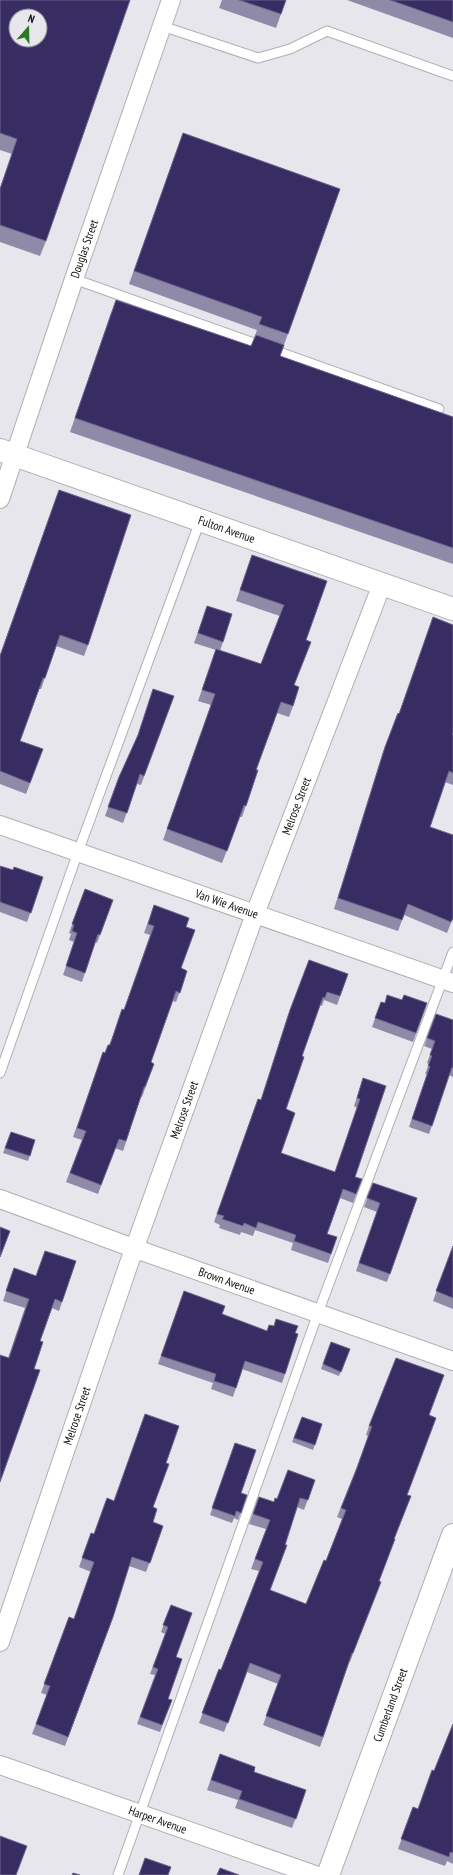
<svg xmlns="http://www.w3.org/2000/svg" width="453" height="1875" font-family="'PT Sans Narrow',sans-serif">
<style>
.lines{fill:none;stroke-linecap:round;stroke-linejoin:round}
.service-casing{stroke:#afafb4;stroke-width:11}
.minor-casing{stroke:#afafb4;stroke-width:20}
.tertiary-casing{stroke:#afafb4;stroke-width:24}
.service{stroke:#fff;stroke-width:9}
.minor{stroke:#fff;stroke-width:18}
.tertiary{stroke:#fff;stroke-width:22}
.wall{fill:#8f8aa8}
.building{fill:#372d63;stroke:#6c648c;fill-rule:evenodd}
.labels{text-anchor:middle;stroke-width:4;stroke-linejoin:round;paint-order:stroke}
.street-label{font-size:12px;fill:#121213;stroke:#e7e6ec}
</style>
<rect width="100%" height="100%" fill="#e7e6ec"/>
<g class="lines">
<!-- service casing -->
<g class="service-casing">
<path id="service" d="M162 26 258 58 290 49 327 31 453 76
M74 279 439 409
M0 1073 78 852 200 521
M118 1875 318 1313 453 952"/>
</g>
<!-- minor casing -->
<g class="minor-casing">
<g id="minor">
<path id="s1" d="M0 499 74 279 171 0"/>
<path id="s2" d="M0 825 453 983"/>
<path id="s3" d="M0 1199 136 1249 453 1361"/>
<path id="s4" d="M0 1642 127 1269 255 914 382 584"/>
<path id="s5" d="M0 1765 315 1875"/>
</g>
</g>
<!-- tertiary casing -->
<g class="tertiary-casing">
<g id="tertiary">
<path id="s6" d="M0 450 453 609"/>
<path id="s7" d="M328 1875 453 1535"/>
</g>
</g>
<!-- service -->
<use href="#service" class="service"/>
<!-- minor -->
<use href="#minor" class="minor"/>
<!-- tertiary -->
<use href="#tertiary" class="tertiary"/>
</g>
<!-- wall -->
<path class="wall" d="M0 0 46 241 40 256 0 242V188L12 154 0 150Z
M222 0H286L276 28 219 8Z
M347 0H453V38Z
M183 133 340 189 280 356 453 417V564L70 432 111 313 251 346 257 330 129 284Z
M59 490 88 645 84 656 56 646 41 689H39L20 741 43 749 26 794 0 784V655Z
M248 567 327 581 306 640 294 686 293 706 289 717 277 713 256 770H258L242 817H240L222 863 163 840 211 705 198 701 216 650 194 643 207 606 232 614 220 651 261 664 280 616 236 601Z
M174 696 141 785 137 784 123 823 105 816 119 777Z
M398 713 453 735V785L445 782 430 827 453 918 447 933 404 915 398 931 334 909 381 758Z
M0 866 13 870 43 877 27 922 0 912Z
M85 889 113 900 97 943 95 942 82 982 63 975 74 942 69 940 71 934 69 933Z
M154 905 186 927 181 968 187 971 176 1002 173 1001 151 1062 154 1064 142 1097H141L123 1151 115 1148 98 1194 66 1182 82 1140 73 1137 103 1052 105 1053 109 1045 124 1010 150 935 144 933Z
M309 960 348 974 337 1005 324 1000 322 1006 320 1005 302 1056 286 1109 281 1153 335 1172 357 1108 354 1106 363 1078 355 1177 362 1179 353 1203 340 1198 327 1234 337 1237 328 1263 291 1250 293 1243 255 1230 253 1236 241 1232 240 1235 219 1228 220 1225 214 1222 258 1099 261 1100 287 1018Z
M402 1000 427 1003 413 1042 372 1027 381 1002 384 1003Z
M436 1014 453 1020V1077L449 1075 429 1134 409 1127 427 1074H425L429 1064 427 1063 432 1049 424 1046Z
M11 1132 35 1140 28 1161 3 1153Z
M373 1183 417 1198 387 1282 356 1271 377 1212 364 1207Z
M453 1246V1309L433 1301Z
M76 1261 59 1311 52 1308 40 1341 34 1369 8 1358 25 1308 3 1301 14 1268 36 1276Z
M184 1291 222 1314 267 1331 295 1333 298 1334 282 1383 242 1369 233 1397 211 1389 213 1383 158 1364Z
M331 1342 350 1349 339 1376 321 1369Z
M429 1415 394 1539 379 1581 350 1662H349L320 1747 263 1725 278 1684 247 1672 224 1732 199 1723 219 1669 221 1670 259 1571 251 1569 266 1529 249 1524 259 1497 274 1502 277 1499 315 1480 304 1510 297 1507 270 1590 306 1604 326 1561 342 1519 337 1517 356 1469 368 1436 366 1435 369 1426Z
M302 1417 322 1424 313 1450 292 1442Z
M235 1443 241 1493 247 1495 238 1520 234 1518 232 1523 210 1515Z
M166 1463 153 1507V1522L163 1526 146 1572 129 1566 113 1617 65 1746 32 1734 47 1695 41 1693 69 1617 74 1619 91 1572 79 1567 91 1533 94 1534 114 1501Z
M171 1605 176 1657 168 1699 172 1700 160 1732 137 1724 155 1675 150 1674 165 1634 161 1632Z
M453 1724V1864L447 1861 445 1866 398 1849 413 1807 418 1809Z
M220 1754 254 1772 306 1790 292 1828 235 1808 238 1800 207 1790Z"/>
<!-- building -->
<path class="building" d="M0 0H130L46 241 0 225V189L17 139 0 133ZM16 16H40V40H16Z
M239 0H286L281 14Z
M390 0H453V22Z
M183 133 340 189 288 334 259 324 262 317 134 271Z
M116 300 251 346 256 335 284 345 280 356 453 417V548L75 418Z
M59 490 131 515 88 645 60 635 45 678H43L20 741 43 749 30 783 0 771V656Z
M252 555 327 581 306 640 311 642 294 685 299 687 293 706 281 702 256 770H258L246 806 244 805 227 851 167 829 215 694 202 690 216 649 261 664 284 605 240 590Z
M207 606 232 614 223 642 198 633Z
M433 617 453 625V733L452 734 453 735V773L449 771 430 827 453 835V918L451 922 408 904 402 920 338 898 385 747 398 713 399 714Z
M153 689 174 696 144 776 140 774 127 813 108 807 119 777 138 735Z
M0 866 13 870 14 867 43 877 31 913 0 902Z
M85 889 113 900 100 935 98 934 85 973 66 966 77 933 72 931 74 925 72 924Z
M154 905 189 918 186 927 195 930 181 968 187 971 180 993 176 991 151 1062 154 1064 145 1087H144L126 1141 119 1139 101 1185 70 1173 86 1131 77 1128 103 1052 105 1053 108 1045H110L122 1009 124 1010 154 926 148 924Z
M309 960 348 974 340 996 327 992 325 998 323 997 302 1056 304 1057 286 1109 295 1113 281 1153 335 1172 360 1099 357 1098 363 1078 386 1086 355 1177 362 1179 356 1194 343 1189 327 1234 337 1237 331 1254 294 1241 296 1235 258 1222 256 1228 244 1223 243 1226 222 1219 224 1216 217 1214 258 1099 261 1100 290 1010Z
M387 995 402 1000 404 995 427 1003 416 1033 375 1018 381 1002 385 1003Z
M436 1014 453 1020V1068L452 1067 432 1126 412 1119 430 1066H428L432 1056 430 1055 435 1041 427 1038Z
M11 1132 35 1140 30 1156 5 1148Z
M373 1183 417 1198 390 1274 359 1263 380 1203 367 1198Z
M0 1227 10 1231 0 1257Z
M453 1246V1298L436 1291Z
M45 1251 76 1261 62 1302 55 1299 40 1341 43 1342 34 1369 40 1370 0 1482V1355L9 1358 29 1299 6 1291 14 1268 36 1276Z
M184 1291 225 1306 222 1314 267 1331 269 1325 274 1326 276 1319 298 1326 295 1333 298 1334 285 1374 245 1361 236 1388 214 1381 216 1374 161 1356Z
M331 1342 350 1349 341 1372 323 1364Z
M396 1358 444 1375 429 1415 436 1418 407 1495 411 1496 394 1539H395L379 1581 381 1582 353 1653H352L323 1737 266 1716 281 1675 250 1663 228 1723 202 1713 219 1669 221 1670 263 1562 255 1559 270 1520 253 1514 259 1497 274 1502 275 1498 277 1499 288 1470 315 1480 308 1500 300 1498 285 1545H287L270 1590 306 1604 324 1560 326 1561 346 1510 341 1508 357 1468 372 1426H369Z
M145 1414 179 1426 166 1463 169 1464 153 1507 157 1509 153 1522 163 1526 150 1563 132 1557 113 1617 68 1737 36 1724 50 1686 44 1684 69 1617 74 1619 94 1562 82 1558 91 1533 94 1534 107 1498 114 1501Z
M302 1417 322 1424 315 1445 294 1438Z
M235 1443 256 1450 241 1493 247 1495 241 1513 236 1511 235 1516 212 1508Z
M171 1605 192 1613 176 1657 182 1659 168 1699 172 1700 162 1725 140 1717 158 1669 153 1667 168 1627 163 1625Z
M453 1724V1853L450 1852 449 1857 401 1839 413 1807 418 1809 432 1770 434 1771Z
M220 1754 255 1767 254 1772 306 1790 296 1819 239 1799 242 1791 211 1780Z
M0 1836 27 1846 16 1875H0Z
M145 1858 171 1867 168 1875H139Z
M220 1868 239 1875H217Z
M73 1873 80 1875H72Z"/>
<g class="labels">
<!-- street labels -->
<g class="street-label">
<text dy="4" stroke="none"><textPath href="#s1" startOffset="264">Douglas Street</textPath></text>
<text dy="4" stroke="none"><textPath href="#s6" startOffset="240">Fulton Avenue</textPath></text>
<text dy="4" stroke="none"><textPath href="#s4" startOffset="887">Melrose Street</textPath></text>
<text dy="4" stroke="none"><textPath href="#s2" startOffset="240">Van Wie Avenue</textPath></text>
<text dy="4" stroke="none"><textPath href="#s4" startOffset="563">Melrose Street</textPath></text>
<text dy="4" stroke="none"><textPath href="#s3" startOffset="241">Brown Avenue</textPath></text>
<text dy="4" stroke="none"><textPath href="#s4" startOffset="239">Melrose Street</textPath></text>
<text dy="4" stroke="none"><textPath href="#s7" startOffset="181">Cumberland Street</textPath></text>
<text dy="4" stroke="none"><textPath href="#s5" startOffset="167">Harper Avenue</textPath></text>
</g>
</g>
<!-- north arrow -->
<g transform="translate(28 28) rotate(20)"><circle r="19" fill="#e7e6ec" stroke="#929195"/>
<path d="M0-3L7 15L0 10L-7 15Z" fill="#297923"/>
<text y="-6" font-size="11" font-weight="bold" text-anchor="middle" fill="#121213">N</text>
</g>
</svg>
